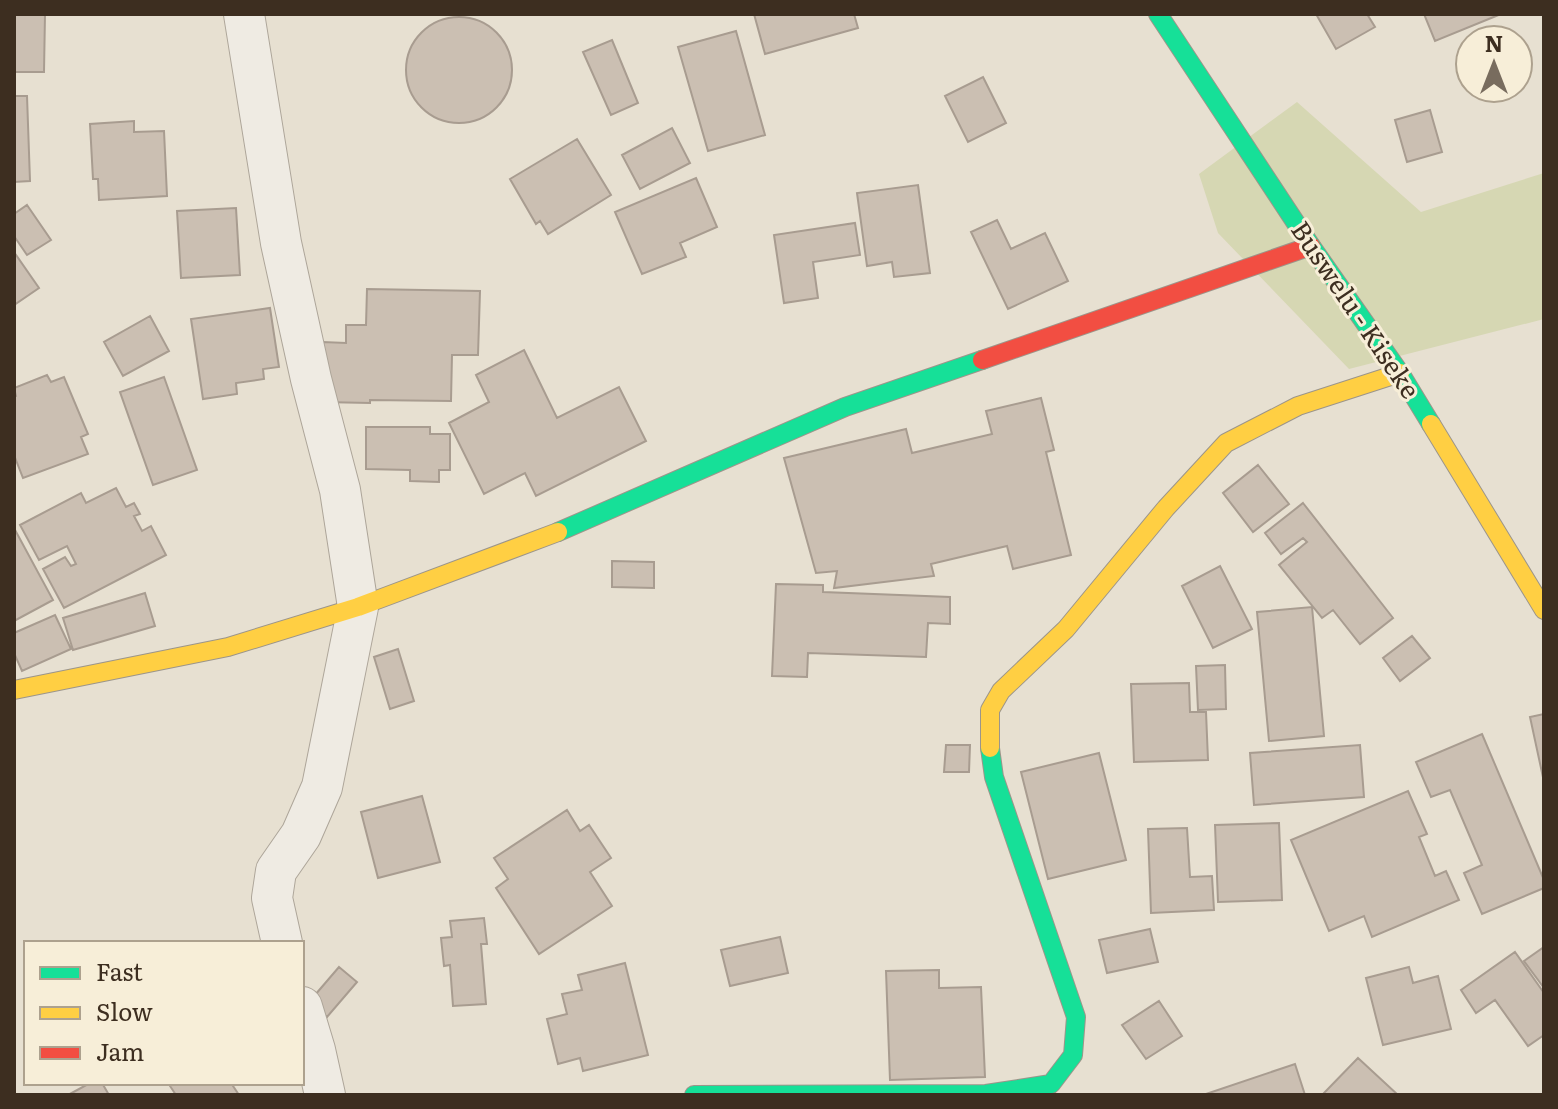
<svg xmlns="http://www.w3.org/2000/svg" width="1558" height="1109" font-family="Literata,serif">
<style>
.green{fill:#d6d7b3}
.building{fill:#cbbfb2;stroke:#a89c90;stroke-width:2}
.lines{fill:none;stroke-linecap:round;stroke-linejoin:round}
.street-casing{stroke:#ada599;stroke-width:42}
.fast-casing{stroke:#9c958a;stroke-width:20}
.slow-casing{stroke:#9c958a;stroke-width:20}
.jam-casing{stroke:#9c958a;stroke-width:20}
.street{stroke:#efebe3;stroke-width:40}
.fast{stroke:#16e098;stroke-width:18}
.slow{stroke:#ffcf43;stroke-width:18}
.jam{stroke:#f24e42;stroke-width:18}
.labels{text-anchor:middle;stroke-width:6;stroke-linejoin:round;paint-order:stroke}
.street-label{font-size:26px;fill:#3d2e20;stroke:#f7eed8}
</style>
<rect width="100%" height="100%" fill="#e7e0d1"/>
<!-- green -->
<path class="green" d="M1297 102 1421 212 1544 173V319L1349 369 1218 233 1199 174Z"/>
<!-- building -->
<path class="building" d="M14 14H45L44 72H14Z
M754 14H854L858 28 765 54Z
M1316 14H1367L1375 27 1336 49Z
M1424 14H1501L1435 41Z
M406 70a53 53 0 1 1 106 0a53 53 0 1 1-106 0Z
M736 31 765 135 708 151 678 47Z
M612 40 638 103 611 115 583 52Z
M983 77 1006 123 968 142 945 96Z
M14 96H27L30 181 14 182Z
M1430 110 1442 152 1407 162 1395 120Z
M134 121V132L164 131 167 196 99 200 98 179H93L90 124Z
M672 128 690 163 640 189 622 155Z
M577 139 611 195 548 234 540 221 536 224 510 179Z
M696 178 717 227 680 243 686 257 642 274 615 212Z
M918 185 930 273 894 277 892 262 867 266 857 193Z
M27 205 51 240 27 255 14 236V214Z
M236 208 240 275 181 278 177 211Z
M997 220 1011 249 1045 233 1068 281 1008 309 971 232Z
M855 223 860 255 813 262 818 298 784 303 774 235Z
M14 252 39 288 14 305Z
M367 289 480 291 478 355H452L451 401 370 400V403L322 402 323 342 346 343V325H366Z
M270 308 279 367 263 369 264 379 236 383 237 394 203 399 191 319Z
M150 316 169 351 123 376 104 342Z
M524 350 557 418 619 387 646 441 536 496 525 473 484 494 449 423 489 402 476 375Z
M47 375 51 382 64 377 88 434 81 437 88 454 23 478 14 455V397L16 396 14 388Z
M164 377 197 470 153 485 120 392Z
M1041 398 1054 450 1046 452 1071 555 1013 569 1007 546 931 564 934 576 834 588 837 571 816 573 784 458 906 429 912 453 992 434 986 411Z
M366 427H430V434H450V470H439V482L410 481V470L366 469Z
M1258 465 1289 504 1253 532 1223 493Z
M116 488 126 507 134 503 140 514 134 516 142 531 151 526 166 555 64 608 43 569 65 557 71 566 76 564 67 546 39 560 20 525 81 493 86 503Z
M1303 503 1393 618 1360 644 1333 610 1322 618 1279 565 1307 542 1303 538 1281 554 1265 533Z
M14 528 53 600 14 621Z
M612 561 654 562V588L612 587Z
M1220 566 1252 629 1213 648 1182 586Z
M776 584 823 585V592L950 597V624L928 623 926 657 808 653 807 677 772 676Z
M145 593 155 626 73 650 63 618Z
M1312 607 1324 736 1269 741 1257 612Z
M55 615 71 649 22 671 14 653V633Z
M1412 636 1430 658 1400 681 1383 658Z
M398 649 414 701 390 709 374 657Z
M1225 665 1226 709 1198 710 1196 666Z
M1189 683 1190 712H1206L1208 760 1134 762 1131 684Z
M1544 714V782L1530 717Z
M1482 734 1544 880V888L1482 914 1464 873 1482 865 1450 790 1431 797 1416 762Z
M946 745H970L969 772H944Z
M1360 745 1364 797 1254 805 1250 753Z
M1099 753 1126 860 1048 879 1021 772Z
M1408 791 1427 834 1419 837 1435 876 1446 871 1459 900 1372 937 1364 916 1329 931 1291 840Z
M422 796 440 862 378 878 361 812Z
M567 810 580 831 589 825 611 858 590 872 612 906 539 954 496 888 508 879 494 858Z
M1279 823 1282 900 1218 902 1215 825Z
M1187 828 1190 877 1212 876 1214 910 1151 913 1148 829Z
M484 918 487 944H481L486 1004 453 1006 450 965 444 966 441 938 452 937 450 921Z
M1150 929 1158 962 1107 973 1099 940Z
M780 937 788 973 730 986 721 950Z
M1544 947V988L1524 961Z
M1515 952 1544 993V1035L1528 1046 1495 1000 1476 1013 1461 990Z
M625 963 648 1055 583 1071 580 1058 558 1064 547 1019 567 1014 562 994 582 990 578 975Z
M339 967 357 982 327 1017 309 1002Z
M1409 967 1413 983 1438 976 1451 1029 1383 1045 1366 978Z
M939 970V988L981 987 985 1077 890 1080 886 971Z
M1159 1001 1182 1036 1146 1059 1122 1025Z
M1358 1058 1398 1095H1326L1324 1093Z
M1295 1064 1305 1095H1203Z
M90 1083H102L109 1095H68Z
M176 1083H231L239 1095H176L170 1086Z"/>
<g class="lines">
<!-- street casing -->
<g class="street-casing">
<path id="street" d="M244 14 281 243 311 379 340 490 358 607 322 787 301 835 276 871 272 898 282 943
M302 1007 315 1050 325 1095"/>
</g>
<!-- fast casing -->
<g class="fast-casing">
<path id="fast" d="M1158 14 1311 246 1400 373 1431 424
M558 532 845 407 982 360
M694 1095 986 1094 1051 1084 1073 1055 1076 1017 994 777 990 748"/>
</g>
<!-- slow casing -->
<g class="slow-casing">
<path id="slow" d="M1431 424 1544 610
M14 690 228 647 358 607 558 532
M990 748V710L1001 691 1066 629 1166 508 1226 443 1298 406 1400 373"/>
</g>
<!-- jam casing -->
<g class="jam-casing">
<path id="jam" d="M982 360 1311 246"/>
</g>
<!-- street -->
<use href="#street" class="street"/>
<!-- fast -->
<use href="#fast" class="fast"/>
<!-- slow -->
<use href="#slow" class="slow"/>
<!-- jam -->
<use href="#jam" class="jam"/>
</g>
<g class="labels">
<!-- street labels -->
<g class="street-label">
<text transform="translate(1355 310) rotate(56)" y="9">Buswelu - Kiseke</text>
</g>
</g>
<!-- border -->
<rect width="1558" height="1109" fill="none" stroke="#3d2e20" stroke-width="32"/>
<!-- legend -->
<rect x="24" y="941" width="280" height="144" fill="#f7eed8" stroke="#ada18e" stroke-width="2"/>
<rect x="40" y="967" width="40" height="12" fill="#16e098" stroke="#ada18e" stroke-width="2"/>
<text x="96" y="981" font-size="24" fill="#3d2e20">Fast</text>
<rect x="40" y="1007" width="40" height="12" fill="#ffcf43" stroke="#ada18e" stroke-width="2"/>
<text x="96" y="1021" font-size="24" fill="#3d2e20">Slow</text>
<rect x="40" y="1047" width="40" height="12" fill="#f24e42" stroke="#ada18e" stroke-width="2"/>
<text x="96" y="1061" font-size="24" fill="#3d2e20">Jam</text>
<!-- north arrow -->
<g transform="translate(1494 64)"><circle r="38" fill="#f7eed8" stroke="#ada18e" stroke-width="2"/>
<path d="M0-6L14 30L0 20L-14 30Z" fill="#786c5e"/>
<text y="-12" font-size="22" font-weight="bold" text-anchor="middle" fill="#3d2e20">N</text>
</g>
</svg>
